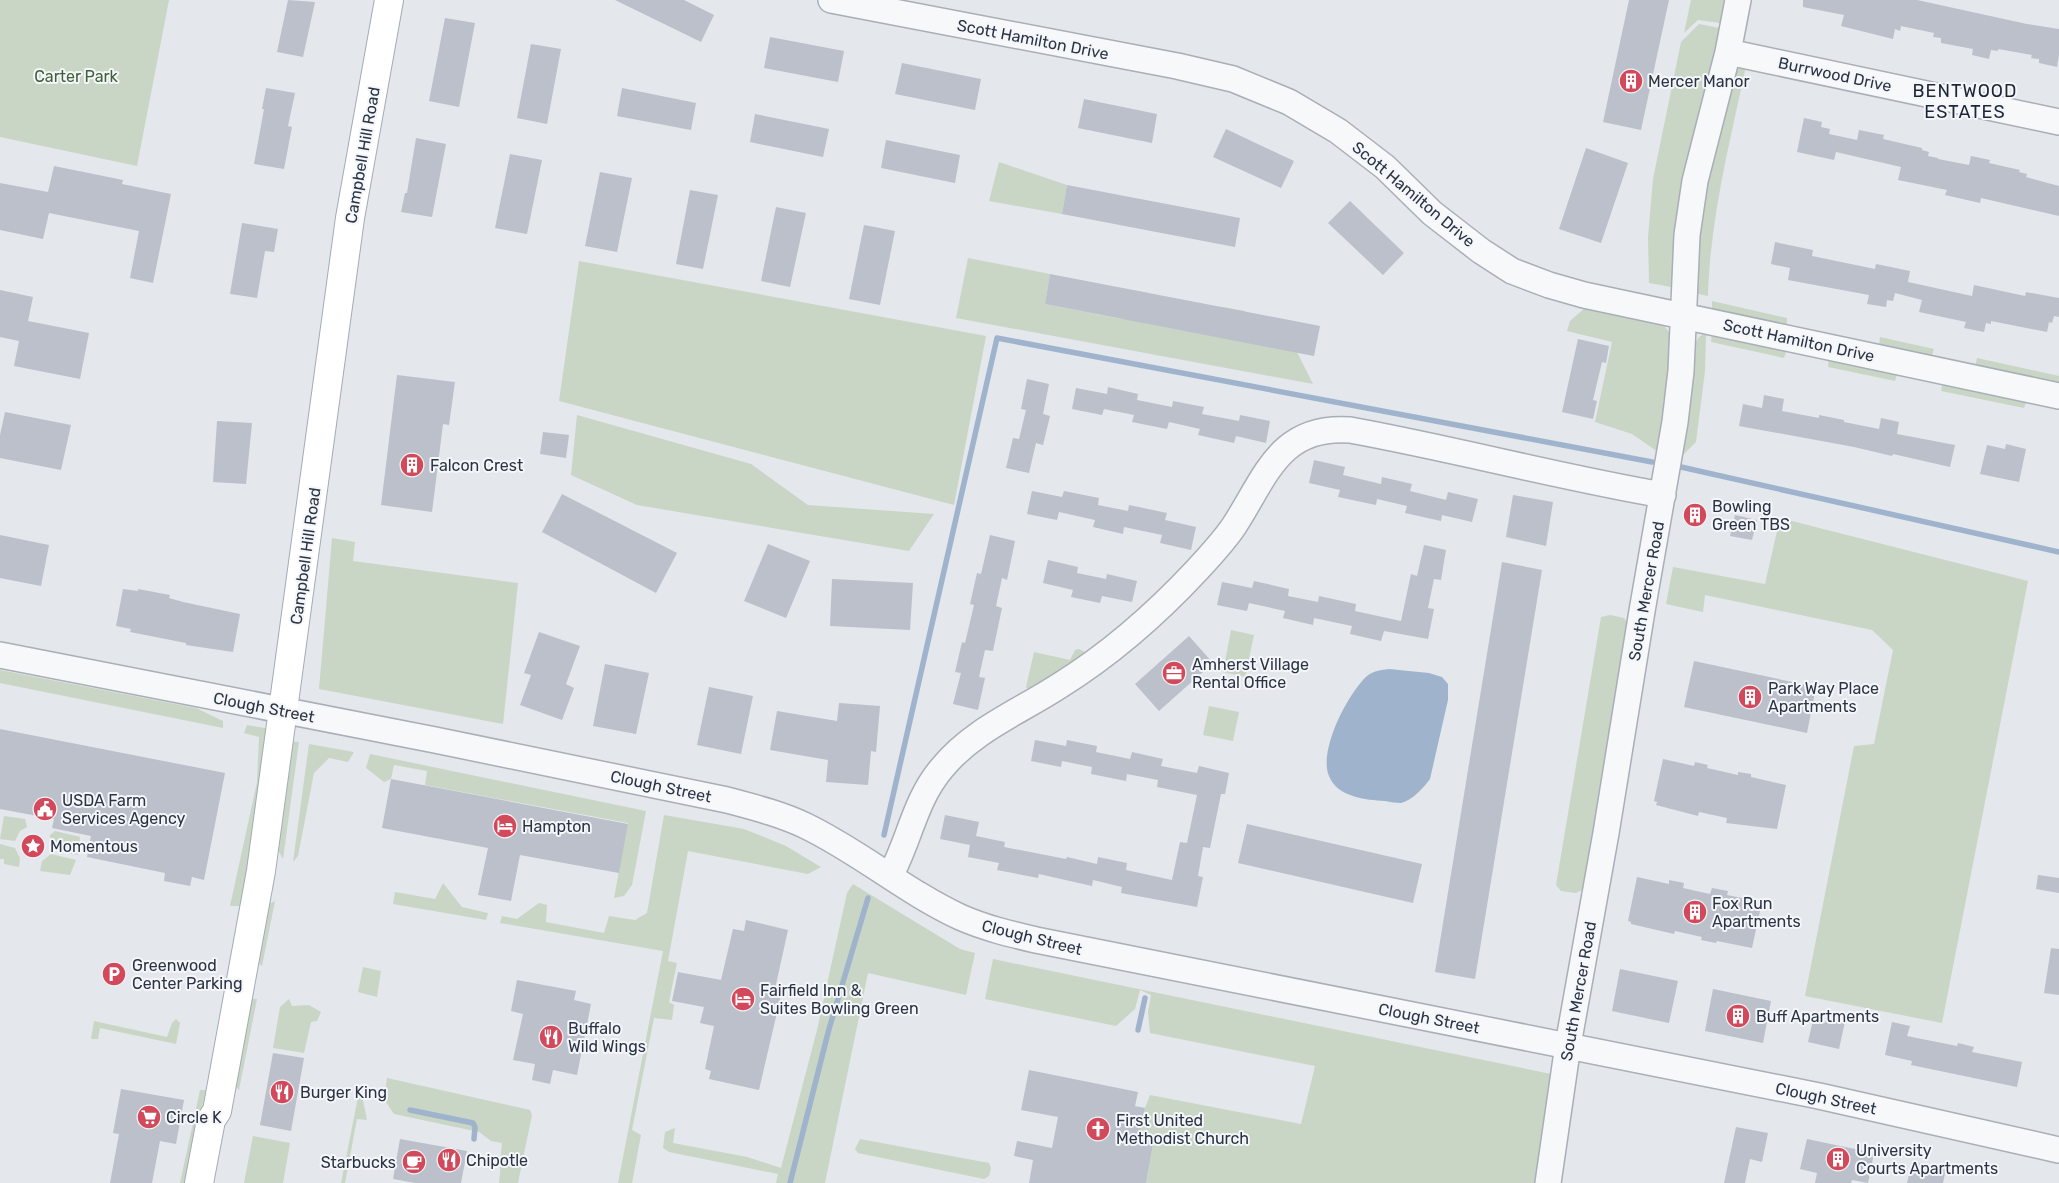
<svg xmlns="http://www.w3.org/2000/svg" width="2059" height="1183" font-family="Rubik,sans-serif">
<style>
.green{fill:#c9d6c5}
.water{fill:#9fb4cc}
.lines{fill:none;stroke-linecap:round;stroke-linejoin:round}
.stream{stroke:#9fb4cc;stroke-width:5.5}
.building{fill:#bbc0ca}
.minor-casing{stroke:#a9aeb7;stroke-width:28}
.major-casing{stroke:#a3abb8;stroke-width:30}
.minor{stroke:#f7f8fa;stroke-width:25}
.major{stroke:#fff;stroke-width:28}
.labels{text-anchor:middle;stroke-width:4;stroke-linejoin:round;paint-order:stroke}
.street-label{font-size:16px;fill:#2b3445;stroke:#f4f6f9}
.park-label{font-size:16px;fill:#3f6138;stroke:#f4f6f9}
.poi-label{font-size:16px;fill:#2b3445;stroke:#f4f6f9;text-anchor:start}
.neighbourhood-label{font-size:18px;letter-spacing:1px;fill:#1d2536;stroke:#f4f6f9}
</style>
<rect width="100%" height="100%" fill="#e4e7ec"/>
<!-- green -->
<path class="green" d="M0 0H169L137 166 0 137Z
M1691 0H1725L1720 23 1698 20 1684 33Z
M1699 24 1719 28 1690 164 1673 284 1671 287 1649 283 1648 237 1653 179 1681 42Z
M1746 66C1730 142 1710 218 1708 296L1694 293 1696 251 1707 182 1735 71Z
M999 162 1067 185 1062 214 989 201Z
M968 258 1050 274 1045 304 1121 319 1126 289 1149 293 1144 323 1217 337 1223 307 1245 311 1240 341 1297 352 1313 384 956 318Z
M579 261 986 336 954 505 559 401Z
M1712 301 1787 318V327L1712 311Z
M1587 306 1658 321C1667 327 1670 332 1671 342L1666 398 1663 400 1665 406 1658 452 1632 434 1595 422 1612 342 1567 331 1570 321Z
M1712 333 1787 349 1784 358 1711 342Z
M1706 334 1705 371 1696 442 1677 461 1692 347 1700 336Z
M1880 337 1934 349 1931 358 1879 347Z
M1829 358 1898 372 1895 381 1828 367Z
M1977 358 2059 376V385L1975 367Z
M1943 381 2027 400 2024 408 1941 391Z
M577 415 751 464 808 505 934 514 909 551 637 505 571 475Z
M1780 518 2028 581 1942 1023 1805 996 1854 746 1874 744 1893 650 1872 630 1705 595 1703 612 1666 604 1673 567 1765 584Z
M332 538 355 542 353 561 518 583 503 724 319 689Z
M1610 615 1624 618 1630 626 1584 889 1576 893 1561 891 1556 885 1601 617Z
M1231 630 1254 635 1245 677 1223 672Z
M1079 649 1085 652V655L1054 676 1029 690 1026 687 1034 652 1070 660 1075 650Z
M0 670 196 708 223 721V728L0 683Z
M1209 706 1239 712 1233 741 1203 735Z
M247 725 270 729 267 765 241 906H230L257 782 259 737 244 733Z
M288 741 299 742 283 859 273 841Z
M309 744 354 752 348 762 329 758 314 773 298 856 293 862Z
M370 754 646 811 632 885 624 896 614 898 628 823 425 785 427 771 394 765 391 779 384 782 366 768Z
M664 815 744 829 786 846 821 867 808 874 688 851 668 961 677 963 669 1002 674 1005 672 1020 654 1018 632 1130 641 1135 632 1183H618L663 951 500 923 502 916 517 919 539 903 547 905 546 922 604 933 609 916 635 920 647 913Z
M4 816 25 819 27 827 20 831 15 841 0 839Z
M55 831 80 837 78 855 52 850 50 835Z
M0 844 15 848 20 858 19 867 4 864V859H0Z
M51 854 76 860 70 875 40 871 42 861Z
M443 883 462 907 488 913 486 920 393 904 395 892 435 899Z
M853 884 960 949 975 953 966 995 868 973 825 1183H776L778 1174 669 1152 663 1148 665 1132 675 1128 673 1143 747 1157 781 1168 817 1030 847 893Z
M275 901 262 966 256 961 267 905Z
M993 959 1556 1075 1536 1183H1146L1153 1146 1138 1142 1145 1108 1150 1095 1301 1124 1315 1066 1150 1033 1148 1012 1151 995 1140 990 1135 1009 1116 1026 985 999Z
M363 967 381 971 377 997 358 992Z
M249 998 257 999 239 1090 232 1083Z
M289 999 292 1006 309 1005 321 1012 317 1021 311 1022 304 1053 273 1048 280 1007Z
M176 1019 180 1023 176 1044 100 1028 98 1039H91L94 1021 167 1037 172 1023Z
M387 1078 530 1110 532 1115 518 1183H499C501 1170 500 1156 502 1143L491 1141 479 1132 394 1114 384 1099Z
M200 1090H206L184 1183H180Z
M359 1092 362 1095 367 1120 357 1119 345 1183H341Z
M253 1136 290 1143 283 1183H244Z
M860 1139 989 1163 991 1168 989 1176 984 1179 858 1153 855 1149Z"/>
<!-- water -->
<path class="water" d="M1389 669 1429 673 1442 677 1448 684V700L1430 779C1423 788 1413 800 1401 803 1396 803 1390 802 1385 801 1366 800 1337 797 1329 776 1318 751 1348 693 1367 676 1373 671 1381 670 1389 669Z"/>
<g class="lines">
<!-- stream -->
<path class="stream" d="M1681 467 2059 552
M884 835 997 338 1652 462
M1138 1030 1145 998
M410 1110 473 1123 475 1127 474 1139
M790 1183 829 1029 868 898"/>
</g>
<!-- building -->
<path class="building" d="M288 0 315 2 303 57 277 52Z
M615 0H684L714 15 701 42Z
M1629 0H1669L1641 130 1603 122Z
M1803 0H1917L2027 24 2059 29V55L2057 67 2039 63V59L2031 58 2032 55 1998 49V51L1991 50 1989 59 1972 55 1973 49 1941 43V38L1933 37 1934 33 1901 26 1900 31 1895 29 1893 39 1841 26 1844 15 1803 7Z
M445 18 475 23 459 107 429 101Z
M770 37 844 51 838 82 764 68Z
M531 44 561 49 547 124 517 118Z
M902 63 981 79 975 110 895 94Z
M266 88 295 93 288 126 292 127 284 169 254 164 264 109H262Z
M622 88 696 103 691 130 617 116Z
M1084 99 1157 114 1152 143 1078 128Z
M755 114 829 129 823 157 750 142Z
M1804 118 1822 122 1821 127 1830 129 1829 134 1857 140 1859 130 1884 135 1883 139 1922 148V150L1929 152 1928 156 1938 158V159L1969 165 1971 156 1990 160 1989 163 2020 170 2019 172 2027 174 2026 177 2059 186V216L1981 198 1980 203 1945 195 1947 190 1898 180 1901 167 1836 152 1834 160 1797 152Z
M1226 129 1294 161 1281 188 1213 157Z
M416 138 446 144 432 217 401 212 405 193H407Z
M886 140 960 155 955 183 881 168Z
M1586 148 1628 163 1601 243 1559 229Z
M510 154 542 160 527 234 495 228Z
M54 166 123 180 122 184 171 194 153 283 130 278 139 231 49 213 43 239 0 230V183L48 192Z
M600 172 632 178 617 252 585 246Z
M1067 185 1240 218 1235 247 1062 214Z
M690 190 718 195 703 269 676 264Z
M1350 201 1404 253 1383 275 1328 223Z
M776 207 806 213 790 287 761 281Z
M242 223 278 229 274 252 265 251 257 298 230 294Z
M864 225 895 231 880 305 849 299Z
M1775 242 1813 250 1812 256 1875 269 1876 264 1910 271 1908 282 1972 296 1974 285 2025 296 2026 292 2059 298V317L2054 316 2052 323 2049 322 2047 332 1991 321V324L1986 323 1984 332 1964 328 1966 322 1919 312 1922 300 1895 293 1893 301 1887 300 1886 307 1867 304 1869 295 1788 280 1790 268 1771 264Z
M1050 274 1320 326 1314 356 1045 304Z
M0 290 33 297 28 321 89 333 80 379 14 366 19 341 0 337Z
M1578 339 1609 346 1606 363 1602 362 1593 400 1597 401 1593 419 1562 412Z
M397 375 455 382 449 425 443 424 432 512 381 505Z
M1027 379 1049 384 1043 414 1050 416 1043 445 1036 443 1029 473 1006 468 1013 438 1019 439 1026 410 1021 409Z
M1108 387 1138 394 1137 400 1172 407 1173 401 1204 407 1202 414 1239 421 1240 415 1270 421 1266 443 1236 436 1234 443 1198 435 1200 429 1169 422 1167 429 1132 422 1134 415 1104 409 1102 415 1072 409 1076 388 1107 394Z
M1764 395 1784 399 1782 411 1819 418V415L1844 420V422L1879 429 1881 418 1899 422 1897 434 1955 445 1950 467 1893 454 1892 456 1854 447 1739 426 1743 404 1762 408Z
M5 412 71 425 61 470 0 458V435Z
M217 421 252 423 246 484 213 482Z
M543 432 569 435 566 458 540 454Z
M2006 444 2026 449 2019 482 1980 474 1987 445 2005 449Z
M1314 460 1345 467 1343 475 1381 484 1382 477 1412 484 1410 491 1446 500 1448 492 1478 499 1472 522 1442 515 1441 521 1405 513 1407 506 1377 499 1376 505 1338 497 1340 490 1309 483Z
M1032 491 1062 497 1064 491 1099 498 1098 505 1128 511 1129 505 1167 513 1165 520 1196 527 1191 550 1160 543 1162 535 1124 527 1123 534 1093 527 1095 520 1059 512 1057 520 1027 514Z
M562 494 677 553 656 593 542 532Z
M1513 495 1553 502 1546 546 1506 537Z
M1735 515 1757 520 1752 540 1730 536Z
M0 535 49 545 41 586 0 578Z
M990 535 1015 541 1007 580 1002 578 996 606 1002 608 993 651 985 650 979 677 985 678 978 710 953 704 961 673 955 672 962 642 965 643 974 605 970 604 977 573 981 574Z
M768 544 810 561 786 618 744 601Z
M1424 545 1446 550 1441 580 1434 579 1428 608 1434 609 1428 639 1384 631 1381 641 1350 634 1352 626 1314 618 1313 625 1283 618 1285 611 1249 603 1247 611 1217 605 1222 582 1252 588 1254 581 1289 589 1288 596 1318 602 1319 596 1356 604 1355 611 1401 621 1411 574 1417 576Z
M1048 560 1078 567 1077 573 1106 579 1107 574 1137 581 1132 602 1102 596 1100 603 1071 597 1073 590 1043 583Z
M1502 562 1542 570 1475 979 1435 972Z
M832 579 913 583 910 630 830 626Z
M123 589 138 591V589L170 595 169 598 183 602 240 614 233 652 186 645V643L130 632 131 629 116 626Z
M539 632 580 646 566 684 574 688 562 720 520 705 531 675 524 673Z
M1189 636 1213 663 1159 711 1135 684Z
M1694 661 1816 687 1807 733 1684 707Z
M605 664 649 673 636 734 593 726Z
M709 687 753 696 741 754 697 745Z
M839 703 880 706 876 752 871 751 868 785 826 782 828 760 770 750 777 711 837 721Z
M0 729 225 773 204 880 192 877 190 886 164 881 165 873 87 857 91 836 52 828 54 819 0 809Z
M1035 740 1066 746 1067 740 1097 746 1096 752 1130 759 1132 752 1163 759 1161 766 1197 773 1199 766 1229 773 1225 794H1221L1210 848 1203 847 1198 876 1203 877 1197 907 1121 893 1122 887 1093 880 1092 886 1039 874 1038 878 997 870 999 863 968 857 970 845 940 839 945 815 979 822 976 836 1005 842 1004 847 1066 859 1067 857 1097 864 1098 857 1127 863 1126 870 1172 880 1180 842 1187 843 1197 795 1157 787 1158 780 1127 774 1126 781 1091 774 1092 767 1062 761 1061 767 1031 761Z
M1663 759 1694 766 1695 762 1708 765 1707 768 1738 775V772L1751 774V777L1786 785 1777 829 1726 823 1727 818 1699 812 1698 816 1656 805 1657 802 1654 801Z
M391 779 628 824 619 873 520 855 511 901 478 895 488 848 382 828Z
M1247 824 1422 864 1413 903 1238 863Z
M2038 875 2059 878V893L2036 889Z
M1637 877 1669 884V880L1684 883 1683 888 1710 894 1712 888 1728 891 1727 895 1762 902 1752 948 1717 941 1716 943 1701 940 1702 937 1675 931 1674 934 1631 924V922L1628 921Z
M746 920 788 930 775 989 782 991 759 1090 709 1079 711 1071 705 1069 714 1026 700 1023 704 1007 672 1001 678 972 721 980 733 929 744 931Z
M2051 948 2059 949V995L2044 993Z
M1620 969 1678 981 1669 1023 1612 1011Z
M517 980 576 991 574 1000 591 1004 577 1075 553 1070 550 1084 532 1080 535 1064 513 1060 523 1014 511 1011Z
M1713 989 1771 1001 1763 1043 1705 1031Z
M1828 1013 1846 1017 1839 1049 1808 1042 1813 1020 1825 1023Z
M1892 1022 1910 1026 1907 1036 1957 1046 1958 1043 1974 1047 1972 1052 2022 1062 2017 1087 1911 1065 1912 1061 1885 1055Z
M273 1053 304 1058 291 1131 260 1125Z
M1029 1070 1138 1092 1135 1106 1145 1108 1138 1142 1153 1145 1146 1183H1029L1033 1160 1014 1156 1017 1141 1052 1148 1058 1117 1021 1110Z
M121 1089 184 1100 176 1144 160 1141 152 1183H110L119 1134 113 1133Z
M1736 1127 1768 1133 1762 1162 1750 1159 1745 1183H1724Z
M400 1139 467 1151 461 1183H415L393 1179Z
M1807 1139 1874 1153 1868 1183 1852 1180 1851 1183H1815L1817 1173 1800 1169Z
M1912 1162 1946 1169 1943 1183H1907Z"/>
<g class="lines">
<!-- minor casing -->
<g class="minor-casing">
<path id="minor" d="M831 0 1177 66 1233 79 1289 102 1338 131 1385 167 1432 213 1481 251 1512 271 1549 285 1584 295 2059 396
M1728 52 2059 122
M0 655 435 740 727 800C753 807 781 814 806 826 860 852 906 892 960 917 985 928 1010 934 1036 940L1819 1096 2059 1150
M890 876C910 840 914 801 942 768 973 730 1019 712 1059 686 1109 655 1158 612 1198 569 1210 556 1224 541 1234 526 1266 477 1279 425 1350 430 1455 449 1558 477 1663 495
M1548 1183 1568 1045 1606 833 1642 611 1675 422 1681 371 1687 235 1695 181 1728 52 1738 0"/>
</g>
<!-- major casing -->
<g class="major-casing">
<path id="major" d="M199 1183 211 1120 217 1111 261 871 350 218 389 0"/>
</g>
<!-- minor -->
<use href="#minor" class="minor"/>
<!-- major -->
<use href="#major" class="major"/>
</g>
<!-- icons -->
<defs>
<g id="building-disc" transform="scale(1.25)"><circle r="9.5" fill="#d1495b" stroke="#f4f6f9"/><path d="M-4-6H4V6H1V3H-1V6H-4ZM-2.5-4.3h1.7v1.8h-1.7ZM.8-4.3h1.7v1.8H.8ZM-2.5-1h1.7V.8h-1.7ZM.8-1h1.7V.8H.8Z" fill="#fff"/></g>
<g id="office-disc" transform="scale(1.25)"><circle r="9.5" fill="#d1495b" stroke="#f4f6f9"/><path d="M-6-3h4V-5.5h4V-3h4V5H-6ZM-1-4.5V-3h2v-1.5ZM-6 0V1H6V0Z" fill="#fff"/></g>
<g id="civic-disc" transform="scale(1.25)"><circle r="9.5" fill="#d1495b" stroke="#f4f6f9"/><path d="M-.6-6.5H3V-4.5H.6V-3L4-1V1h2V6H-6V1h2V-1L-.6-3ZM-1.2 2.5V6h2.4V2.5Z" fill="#fff"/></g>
<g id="hotel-disc" transform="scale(1.25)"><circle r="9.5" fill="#d1495b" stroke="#f4f6f9"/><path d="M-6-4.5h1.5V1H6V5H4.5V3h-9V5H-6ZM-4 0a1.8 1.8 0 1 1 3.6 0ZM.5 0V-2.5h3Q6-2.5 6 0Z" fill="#fff"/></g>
<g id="sight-disc" transform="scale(1.25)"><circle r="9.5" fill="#d1495b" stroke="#f4f6f9"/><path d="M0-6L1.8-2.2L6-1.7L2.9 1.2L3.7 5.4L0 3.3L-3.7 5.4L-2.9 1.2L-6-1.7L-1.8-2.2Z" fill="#fff"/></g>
<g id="parking-disc" transform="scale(1.25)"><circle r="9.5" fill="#d1495b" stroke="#f4f6f9"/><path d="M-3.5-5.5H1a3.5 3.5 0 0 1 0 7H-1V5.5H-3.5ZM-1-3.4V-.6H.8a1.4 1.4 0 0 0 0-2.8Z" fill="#fff"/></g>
<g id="restaurant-disc" transform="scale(1.25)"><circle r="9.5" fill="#d1495b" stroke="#f4f6f9"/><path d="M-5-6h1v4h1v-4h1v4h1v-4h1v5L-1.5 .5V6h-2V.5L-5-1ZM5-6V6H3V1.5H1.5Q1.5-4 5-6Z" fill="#fff"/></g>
<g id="supermarket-disc" transform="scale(1.25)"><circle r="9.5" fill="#d1495b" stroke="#f4f6f9"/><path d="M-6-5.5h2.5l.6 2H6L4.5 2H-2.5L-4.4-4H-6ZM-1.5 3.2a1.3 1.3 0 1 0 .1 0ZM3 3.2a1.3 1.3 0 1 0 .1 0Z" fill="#fff"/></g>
<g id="church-disc" transform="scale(1.25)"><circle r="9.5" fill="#d1495b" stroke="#f4f6f9"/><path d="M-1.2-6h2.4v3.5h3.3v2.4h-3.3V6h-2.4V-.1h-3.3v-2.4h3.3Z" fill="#fff"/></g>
<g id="cafe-disc" transform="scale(1.25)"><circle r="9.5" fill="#d1495b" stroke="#f4f6f9"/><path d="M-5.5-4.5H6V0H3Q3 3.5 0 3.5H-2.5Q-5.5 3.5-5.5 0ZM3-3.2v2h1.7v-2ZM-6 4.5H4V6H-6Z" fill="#fff"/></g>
</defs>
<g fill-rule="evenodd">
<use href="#building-disc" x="1631" y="81"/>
<use href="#building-disc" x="412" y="465"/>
<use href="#building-disc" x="1695" y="515"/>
<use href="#office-disc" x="1174" y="673"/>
<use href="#building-disc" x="1750" y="697"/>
<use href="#civic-disc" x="45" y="809"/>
<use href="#hotel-disc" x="505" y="826"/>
<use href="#sight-disc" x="33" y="846"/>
<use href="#building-disc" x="1695" y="912"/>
<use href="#parking-disc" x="114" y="974"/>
<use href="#hotel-disc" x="743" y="999"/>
<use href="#building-disc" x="1738" y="1016"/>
<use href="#restaurant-disc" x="551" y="1037"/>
<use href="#restaurant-disc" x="282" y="1092"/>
<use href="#supermarket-disc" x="149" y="1117"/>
<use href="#church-disc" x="1098" y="1129"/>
<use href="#building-disc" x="1838" y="1159"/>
<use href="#restaurant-disc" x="449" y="1160"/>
<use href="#cafe-disc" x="414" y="1162"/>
</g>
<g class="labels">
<!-- street labels -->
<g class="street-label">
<text transform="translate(1033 39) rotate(11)" y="6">Scott Hamilton Drive</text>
<text transform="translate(1835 74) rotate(12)" y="6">Burrwood Drive</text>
<text transform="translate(362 155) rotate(-80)" y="6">Campbell Hill Road</text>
<text transform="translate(1414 194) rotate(40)" y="6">Scott Hamilton Drive</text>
<text transform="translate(1799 340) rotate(12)" y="6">Scott Hamilton Drive</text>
<text transform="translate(305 556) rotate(-82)" y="6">Campbell Hill Road</text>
<text transform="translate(1646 591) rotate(-80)" y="6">South Mercer Road</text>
<text transform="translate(264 707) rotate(11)" y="6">Clough Street</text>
<text transform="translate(661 786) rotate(12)" y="6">Clough Street</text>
<text transform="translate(1032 937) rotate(14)" y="6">Clough Street</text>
<text transform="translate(1578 991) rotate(-80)" y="6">South Mercer Road</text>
<text transform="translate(1429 1018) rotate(11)" y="6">Clough Street</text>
<text transform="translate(1826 1098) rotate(12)" y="6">Clough Street</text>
</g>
<!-- park labels -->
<g class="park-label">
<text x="76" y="82">Carter Park</text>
</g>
<!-- poi labels -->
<g class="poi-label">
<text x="1648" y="87">Mercer Manor</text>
<text x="430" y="471">Falcon Crest</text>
<text x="1712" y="512">Bowling<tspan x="1712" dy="18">Green TBS</tspan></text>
<text x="1192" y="670">Amherst Village<tspan x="1192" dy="18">Rental Office</tspan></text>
<text x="1768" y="694">Park Way Place<tspan x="1768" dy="18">Apartments</tspan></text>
<text x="62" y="806">USDA Farm<tspan x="62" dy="18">Services Agency</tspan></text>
<text x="522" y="832">Hampton</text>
<text x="50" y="852">Momentous</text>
<text x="1712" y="909">Fox Run<tspan x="1712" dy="18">Apartments</tspan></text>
<text x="132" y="971">Greenwood<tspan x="132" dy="18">Center Parking</tspan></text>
<text x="760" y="996">Fairfield Inn &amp;<tspan x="760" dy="18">Suites Bowling Green</tspan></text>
<text x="1756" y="1022">Buff Apartments</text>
<text x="568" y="1034">Buffalo<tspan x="568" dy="18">Wild Wings</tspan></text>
<text x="300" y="1098">Burger King</text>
<text x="166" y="1123">Circle K</text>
<text x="1116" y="1126">First United<tspan x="1116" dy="18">Methodist Church</tspan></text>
<text x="1856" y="1156">University<tspan x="1856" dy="18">Courts Apartments</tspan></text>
<text x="466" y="1166">Chipotle</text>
<text x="396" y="1168" text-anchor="end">Starbucks</text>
</g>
<!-- neighbourhood labels -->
<g class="neighbourhood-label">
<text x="1965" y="97">BENTWOOD<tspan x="1965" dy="21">ESTATES</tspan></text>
</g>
</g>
</svg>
